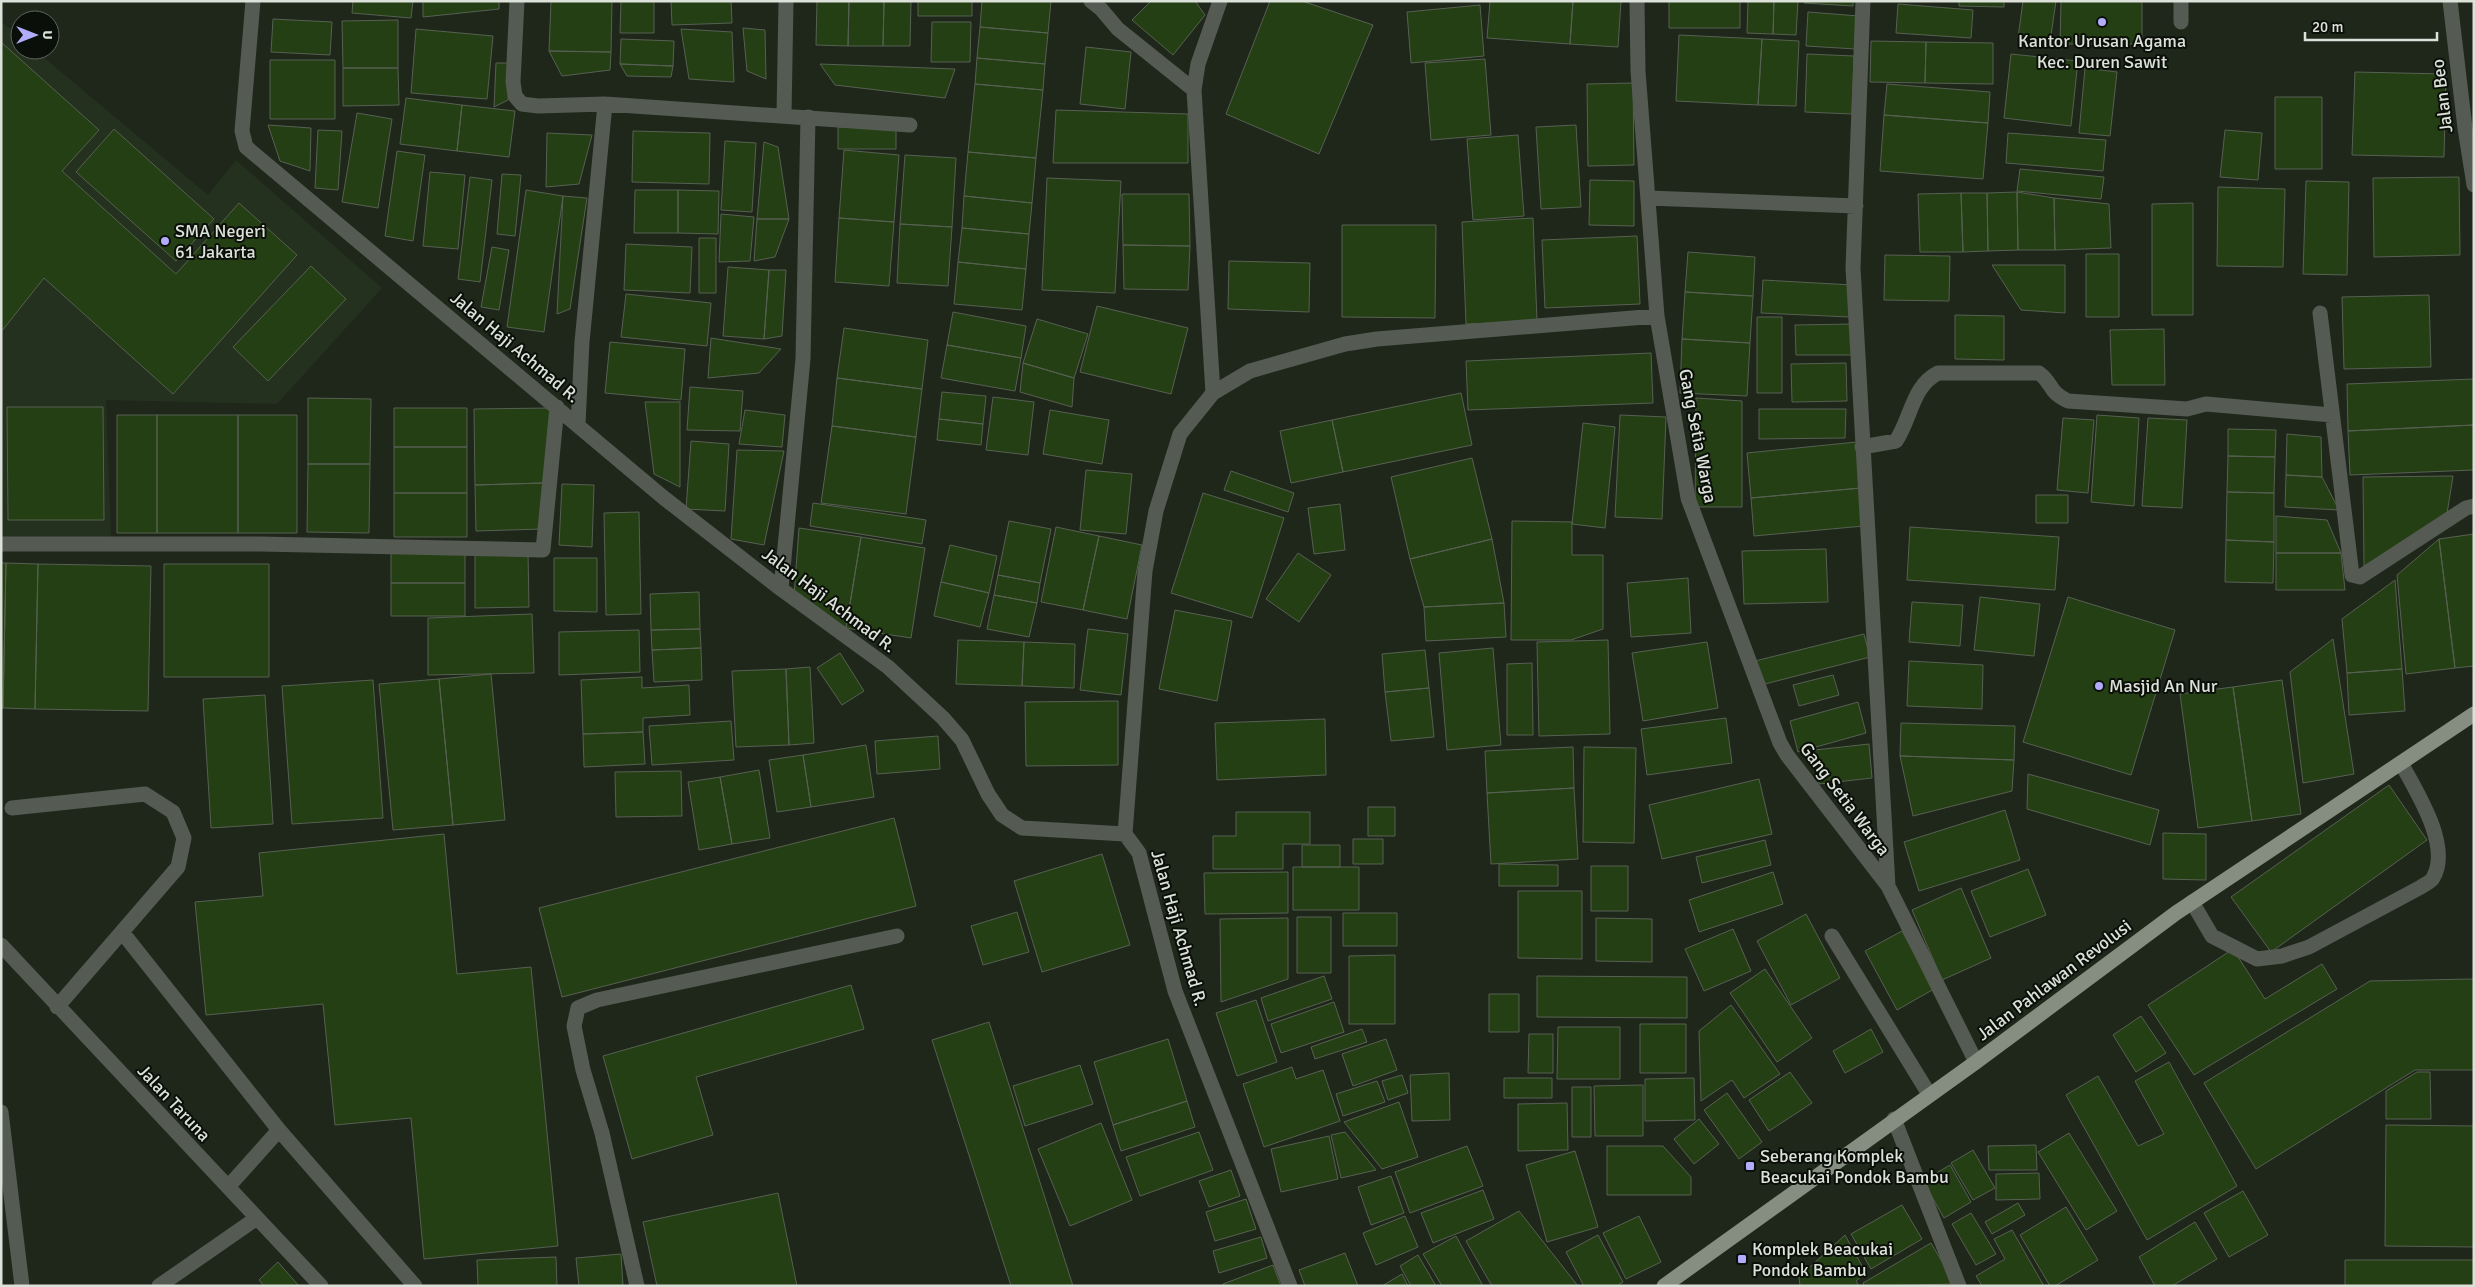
<svg xmlns="http://www.w3.org/2000/svg" width="2475" height="1287" font-family="Signika,sans-serif">
<style>
.built{fill:#25311f}
.building{fill:#243f14;stroke:#576052}
.lines{fill:none;stroke-linecap:round;stroke-linejoin:round}
.minor{stroke:#555a53;stroke-width:15}
.major{stroke:#868e81;stroke-width:15}
.poi-dot{fill:#b1adfa;stroke:#0b0f09;stroke-width:2}
.labels{text-anchor:middle;stroke-width:4;stroke-linejoin:round;paint-order:stroke}
.poi-label{font-size:18px;fill:#dce1d9;stroke:#0b0f09;text-anchor:start}
.street-label{font-size:18px;fill:#dce1d9;stroke:#0b0f09}
</style>
<rect width="100%" height="100%" fill="#1f271b"/>
<!-- built -->
<path class="built" d="M1 21 20 37V50H35L208 195 236 160 382 288 277 404 106 400 111 539H1Z"/>
<!-- building -->
<path class="building" d="M353 1H413L411 18 352 13Z
M423 1H499V9L423 17Z
M551 1H612L611 52 549 51Z
M621 1H654V33H620Z
M671 1H731L732 23 672 25Z
M817 1H849L848 46 816 45Z
M849 1H884L883 46H848Z
M884 1H911L910 46H883Z
M918 1H972V16H918Z
M982 1H1051L1048 33 980 27Z
M1151 1H1195L1205 15 1173 55 1132 20Z
M1270 1H1302L1373 25 1319 154 1226 114Z
M1490 1H1573L1570 44 1487 38Z
M1573 1H1621L1618 47 1570 44Z
M1669 1H1740V28H1669Z
M1748 1H1774L1773 34 1747 33Z
M1774 1H1798L1796 35 1773 34Z
M1804 1H1853V6L1804 3Z
M1959 1H2004V7L1959 6Z
M2023 1H2056L2050 42 2018 38Z
M2061 1H2142V44H2060Z
M1898 4 1973 10 1971 38 1896 33Z
M1480 5 1484 56 1411 63 1407 12Z
M1808 12 1859 16 1856 49 1806 46Z
M273 19 332 22 330 55 271 52Z
M398 20V68H343L342 21Z
M932 22H971L970 62H931Z
M980 27 1048 33 1045 64 977 58Z
M743 28 765 30 766 79 747 71Z
M416 29 493 36 487 99 411 93Z
M681 29 732 32 734 82 689 79Z
M1679 35 1762 39 1758 105 1676 101Z
M621 39 674 41 673 66 620 64Z
M1762 39 1799 41 1796 106 1758 105Z
M1871 41 1926 42 1925 83 1870 82Z
M1 42 99 130 62 171 176 274 239 203 297 255 173 394 44 278 1 332Z
M1926 42 1993 43V84L1925 83Z
M1086 47 1131 52 1125 109 1080 104Z
M549 51 611 52 610 70 562 76Z
M1807 54 1854 56 1852 114 1805 112Z
M2011 54 2078 61 2071 126 2004 118Z
M977 58 1045 64 1043 90 975 84Z
M1485 59 1491 135 1431 140 1425 63Z
M270 60H335V119H270Z
M496 63H511L508 100 494 107Z
M620 64 673 66 671 77 627 76Z
M820 64 955 69 945 98 835 85Z
M343 68H398L399 105 343 106Z
M2085 68 2117 72 2110 136 2079 133Z
M2355 72 2446 74 2444 157 2352 155Z
M1633 83 1634 165 1588 166 1587 84Z
M975 84 1043 90 1036 158 968 152Z
M1887 84 1990 92 1988 123 1884 115Z
M2275 97H2322V169H2275Z
M406 98 462 105 457 151 400 144Z
M462 105 515 111 509 157 457 151Z
M1056 110 1188 114V163H1053Z
M357 113 392 119 378 208 342 202Z
M1884 115 1988 123 1983 179 1880 171Z
M268 125 311 128 310 171 280 161Z
M1576 125 1581 207 1541 209 1536 127Z
M838 127H896V149H838Z
M114 129 214 219 176 261 76 172Z
M318 130 342 131 338 190 315 188Z
M2225 130 2262 133 2258 180 2220 177Z
M633 131 710 133 709 184 632 182Z
M547 133 592 135 579 184 546 187Z
M2008 133 2106 140 2103 171 2006 163Z
M1518 135 1524 216 1473 220 1467 139Z
M725 141 756 143 752 212 721 210Z
M764 142 778 147 789 219H757Z
M844 150 899 155 894 222 839 218Z
M397 151 425 155 413 241 385 236Z
M968 152 1036 158 1032 203 964 196Z
M905 155 956 158 952 227 900 224Z
M2020 169 2104 177 2101 199 2017 191Z
M430 172 465 175 458 249 423 246Z
M502 174 521 175 515 236 497 234Z
M470 177 492 180 480 282 458 279Z
M2459 177 2460 255 2374 257 2373 178Z
M1047 178 1121 181 1115 293 1042 290Z
M1590 180 1634 181V226L1589 225Z
M2306 181 2349 182 2347 275 2303 274Z
M2218 187 2285 189 2283 267 2217 266Z
M526 190 563 196 544 332 507 327Z
M635 190H678V233H634Z
M678 190 719 191 718 234 678 233Z
M2017 192 2018 250 1988 251 1987 193Z
M2017 192 2054 198 2055 250H2018Z
M1961 193 1963 252H1920L1918 194Z
M1961 193H1987L1988 251 1963 252Z
M1122 194H1189L1190 246 1123 245Z
M563 196 587 198 570 309 557 314Z
M964 196 1032 203 1029 234 962 228Z
M2054 198 2109 204 2111 248 2055 250Z
M2193 203V315H2152V204Z
M721 214 754 217 750 261 719 262Z
M839 218 894 222 889 286 835 282Z
M1533 218 1537 321 1466 324 1462 222Z
M757 219H789L775 257 754 261Z
M900 224 952 227 948 286 897 283Z
M1342 225H1436L1435 318 1342 317Z
M962 228 1029 234 1026 269 958 262Z
M1637 236 1640 304 1545 308 1542 240Z
M699 238H716V293H699Z
M626 244 692 247 690 293 624 290Z
M1123 245 1190 246 1188 290 1124 289Z
M492 247 509 250 499 310 481 307Z
M1688 252 1755 257 1753 296 1685 292Z
M2086 254H2119V317H2086Z
M1885 255 1950 256 1949 301 1884 300Z
M1229 261 1310 263 1309 312 1228 309Z
M958 262 1026 269 1022 310 954 304Z
M1992 265H2065V313L2021 310Z
M311 266 346 299 268 381 233 347Z
M728 267 769 270 764 339 723 336Z
M769 270H786L782 336 764 339Z
M1763 280 1852 285 1850 317 1761 313Z
M1685 292 1753 296 1750 343 1682 339Z
M626 294 711 303 707 346 621 337Z
M2429 295 2431 367 2344 369 2342 297Z
M1097 306 1188 328 1171 394 1080 372Z
M953 312 1026 326 1021 358 947 345Z
M1955 315 2004 316V360L1955 359Z
M1757 317H1782V393H1757Z
M1037 319 1088 334 1074 378 1023 363Z
M1853 324V355H1796L1795 325Z
M844 328 928 340 922 389 837 378Z
M2164 329 2165 385H2112L2110 330Z
M711 338 781 349 759 373 708 378Z
M1682 339 1750 343 1747 396 1680 393Z
M610 342 685 349 681 400 605 393Z
M947 345 1021 358 1015 391 941 378Z
M1651 353 1653 403 1468 410 1466 361Z
M1023 363 1074 378 1072 407 1020 392Z
M1846 363 1847 401 1792 402 1791 364Z
M837 378 922 389 916 437 832 426Z
M2474 379V425L2348 431 2347 384Z
M690 387 743 391 740 431 687 430Z
M942 392 986 396 983 424 939 419Z
M1461 393 1472 445 1343 472 1332 420Z
M993 397 1034 402 1028 455 986 450Z
M308 398 371 399 370 464H308Z
M1696 398 1742 401V507H1695Z
M645 402H680V487L654 474Z
M7 407H103L104 520H8Z
M394 408H467V447H394Z
M551 408 543 483 475 485 474 409Z
M1759 409H1846L1845 438 1759 439Z
M745 410 785 415 782 447 739 444Z
M1050 410 1109 420 1102 464 1043 454Z
M117 415H157V533H117Z
M157 415H238V533H157Z
M238 415H297V533H238Z
M1620 415 1666 417 1662 519 1615 517Z
M2097 415 2139 418 2134 506 2091 502Z
M2063 418 2094 420 2088 493 2057 490Z
M2148 418 2187 420 2182 508 2142 506Z
M939 419 983 424 981 445 937 440Z
M1332 420 1343 472 1291 483 1280 431Z
M1583 423 1615 427 1605 528 1572 524Z
M2474 425V470L2350 475 2348 431Z
M832 426 916 437 906 514 821 503Z
M2228 429 2276 430 2275 457 2228 456Z
M2287 434 2321 437 2322 477 2286 475Z
M691 441 729 444 725 511 686 509Z
M1857 442 1861 488 1751 498 1747 453Z
M394 447H467V493H394Z
M737 450 784 451 764 545 731 539Z
M2228 456 2275 457 2274 493 2227 492Z
M1472 458 1492 539 1410 559 1391 477Z
M308 464H370L369 533 307 532Z
M1086 470 1132 474 1126 534 1080 530Z
M1231 471 1294 493 1288 512 1224 490Z
M2286 475 2322 477 2339 510 2285 507Z
M2453 476 2446 520 2364 566 2363 477Z
M543 483V529L476 531 475 485Z
M562 484 594 485 592 547 559 545Z
M1861 488 1864 526 1754 536 1751 498Z
M2227 492 2274 493V542L2226 540Z
M394 493H467V537H394Z
M1203 493 1284 518 1252 618 1171 593Z
M2036 495H2068V523H2036Z
M813 503 926 520 922 544 810 526Z
M1340 504 1345 550 1314 554 1308 508Z
M639 512 641 614 606 615 604 513Z
M2276 516 2327 520 2341 553H2276Z
M1009 521 1051 529 1040 583 998 575Z
M1512 521 1572 522V555H1603V629L1571 640H1511Z
M1056 527 1099 536 1083 610 1041 602Z
M1910 527 2059 537 2055 590 1907 580Z
M799 528 861 537 846 628 794 596Z
M2474 534V666L2455 668 2439 539Z
M1099 536 1142 545 1127 619 1083 610Z
M861 537 925 548 911 638 846 628Z
M1492 539 1504 603 1424 607 1410 559Z
M2439 539 2455 668 2406 674 2397 575Z
M2226 540 2274 542 2273 583 2225 582Z
M950 545 997 556 989 593 941 582Z
M1826 549 1828 602 1744 604 1742 551Z
M528 552 529 607 475 608V553Z
M391 553H465V583H391Z
M1298 553 1331 575 1299 622 1266 599Z
M2276 553H2341L2345 590H2276Z
M554 558H597V612L554 611Z
M1 563H6L3 708H1Z
M6 563 38 564 35 709 3 708Z
M38 564 151 566 148 711 35 709Z
M164 564H269V677H164Z
M998 575 1040 583 1037 603 994 595Z
M1688 578 1691 633 1631 637 1627 583Z
M2395 580 2402 669 2347 673 2342 619Z
M941 582 989 593 980 627 934 616Z
M391 583H465V616H391Z
M699 592 700 629 651 630 650 594Z
M994 595 1037 603 1029 637 987 629Z
M1980 597 2040 604 2034 656 1974 650Z
M2068 597 2175 630 2131 775 2023 742Z
M1912 602 1963 605 1960 646 1909 642Z
M1504 603 1506 637 1426 641 1424 607Z
M1175 610 1232 621 1217 701 1159 689Z
M532 614 534 673 428 675V618Z
M700 629 701 648 652 650 651 630Z
M1088 629 1128 634 1121 695 1080 690Z
M639 630 640 672 559 675V632Z
M1864 634 1870 657 1761 685 1755 661Z
M2333 639 2354 774 2303 783 2290 672Z
M958 640 1024 642 1022 686 956 684Z
M1608 640 1610 734 1539 736 1537 642Z
M1024 642 1075 644 1074 688 1022 686Z
M1707 642 1718 708 1643 721 1632 653Z
M701 648 702 680 654 682 652 650Z
M1493 648 1501 745 1447 750 1439 653Z
M1425 650 1429 688 1385 692 1382 654Z
M840 653 864 691 842 705 817 668Z
M1909 661 1983 665 1982 709 1907 706Z
M1532 663 1533 735H1507V664Z
M810 667 814 743 789 745 786 669Z
M786 669 789 745 736 747 732 671Z
M2402 669 2405 711 2349 715 2347 673Z
M491 674 505 820 453 825 439 679Z
M1833 675 1839 695 1799 706 1793 685Z
M642 677V688L689 685 690 715 643 718V732L583 734 581 680Z
M439 679 453 825 393 830 379 684Z
M373 680 383 818 292 824 282 686Z
M2282 680 2301 814 2252 821 2233 687Z
M2233 687 2252 821 2198 828 2180 694Z
M1429 688 1434 737 1391 741 1385 692Z
M265 695 273 824 211 828 203 699Z
M1118 701V765L1026 766 1025 702Z
M1858 702 1866 733 1798 752 1790 721Z
M1726 718 1732 763 1647 775 1641 729Z
M1325 719 1326 775 1217 780 1215 723Z
M731 721 734 760 652 765 649 726Z
M1901 723 2015 726 2014 760 1900 756Z
M643 732 645 764 584 767 583 734Z
M938 736 940 769 877 774 875 741Z
M1869 744 1872 778 1819 784 1815 750Z
M866 745 874 797 811 807 803 755Z
M1573 747 1574 788 1487 793 1485 751Z
M1584 747 1636 748 1634 843 1583 842Z
M803 755 811 807 777 812 769 760Z
M1900 756 2014 760 2012 791 1913 816Z
M759 770 770 838 732 844 720 777Z
M681 771 682 816 616 817 615 772Z
M2028 774 2159 810 2150 845 2027 809Z
M720 777 732 844 699 850 688 782Z
M1759 779 1772 834 1662 859 1649 805Z
M2389 785 2427 840 2271 952 2231 897Z
M1574 788 1578 859 1491 864 1487 793Z
M1368 807H1395V836H1368Z
M2005 810 2020 860 1919 891 1904 842Z
M1236 812H1310V844H1283V869H1213V836H1236Z
M894 818 916 906 562 997 539 908Z
M2163 833 2206 834V880L2163 879Z
M444 834 457 974 531 967 558 1246 424 1259 411 1118 335 1125 323 1004 206 1015 195 902 263 896 259 853Z
M1353 839H1383V864H1353Z
M1765 840 1771 865 1702 883 1696 857Z
M1302 845H1340V867H1302Z
M1102 854 1130 945 1042 972 1014 881Z
M1499 864 1558 865V886H1499Z
M1591 866H1628V911H1591Z
M1293 867H1359V910H1293Z
M2028 869 2046 915 1990 937 1971 891Z
M1288 872V913L1205 914 1204 873Z
M1773 872 1783 904 1699 932 1689 900Z
M1961 888 1991 958 1942 980 1912 910Z
M1518 891H1582V959L1518 958Z
M1017 912 1029 952 983 965 971 926Z
M1343 913H1397V946H1343Z
M1806 914 1840 978 1791 1005 1757 941Z
M1297 917H1331V973H1297Z
M1288 918V979L1221 1002 1220 919Z
M1596 918 1652 919V962L1596 961Z
M1733 929 1751 971 1704 991 1685 949Z
M1902 931 1934 989 1897 1010 1865 951Z
M2233 949 2265 999 2322 964 2337 989 2194 1075 2148 1005Z
M1395 955V1024H1349V956Z
M1765 969 1812 1038 1777 1062 1730 993Z
M1324 976 1332 999 1268 1021 1261 998Z
M1537 976 1687 977V1018L1537 1017Z
M2474 979V1070H2415L2256 1169 2204 1083 2370 981Z
M851 985 864 1029 696 1077 713 1135 632 1159 603 1056Z
M1489 994H1519V1032H1489Z
M1256 1000 1277 1062 1237 1076 1216 1013Z
M1334 1002 1344 1032 1281 1053 1271 1024Z
M1731 1005 1780 1074 1744 1098 1732 1080 1701 1101 1699 1031Z
M2141 1016 2166 1053 2136 1072 2113 1035Z
M989 1022 1073 1286H1011L932 1040Z
M1640 1024H1686V1073H1640Z
M1558 1027H1620V1079H1557Z
M1362 1029 1367 1042 1315 1059 1311 1047Z
M1871 1029 1883 1052 1845 1073 1833 1051Z
M1529 1034H1553V1073H1528Z
M1168 1039 1187 1101 1113 1125 1094 1062Z
M1386 1039 1397 1070 1353 1086 1342 1054Z
M2169 1062 2237 1186 2147 1240 2066 1095 2098 1076 2138 1146 2164 1134 2135 1081Z
M1080 1065 1093 1104 1025 1126 1013 1086Z
M1292 1067 1296 1079 1323 1070 1340 1121 1264 1147 1243 1084Z
M1790 1072 1812 1103 1769 1131 1749 1100Z
M2417 1072H2430L2431 1119H2386V1091Z
M1449 1073 1450 1120 1412 1121 1410 1075Z
M1402 1075 1408 1093 1388 1100 1382 1081Z
M1504 1078H1552V1098H1504Z
M1694 1078 1695 1120 1645 1121V1079Z
M1377 1081 1385 1102 1343 1116 1336 1094Z
M1643 1085V1136H1595L1594 1086Z
M1572 1087H1591V1137H1572Z
M1727 1093 1762 1142 1739 1159 1704 1110Z
M1187 1101 1195 1127 1121 1151 1113 1125Z
M1399 1102 1418 1157 1382 1169 1344 1122Z
M1567 1103 1568 1150 1518 1151V1104Z
M1699 1119 1719 1144 1694 1164 1674 1139Z
M1101 1123 1132 1200 1070 1226 1038 1149Z
M2386 1125 2474 1126V1247L2385 1246Z
M1199 1132 1213 1170 1140 1196 1126 1157Z
M1345 1132 1376 1170 1341 1178 1331 1135Z
M2069 1133 2117 1211 2086 1230 2038 1152Z
M1329 1136 1338 1179 1281 1192 1271 1149Z
M2036 1145 2037 1170H1989L1988 1146Z
M1467 1146 1483 1186 1410 1213 1395 1172Z
M1607 1146H1663L1691 1177V1195H1607Z
M1973 1150 1995 1188 1973 1200 1951 1163Z
M1575 1151 1598 1227 1547 1242 1526 1165Z
M1950 1165 1971 1202 1944 1218 1923 1181Z
M1231 1170 1240 1196 1209 1207 1199 1181Z
M2039 1173 2040 1199 1996 1200V1174Z
M1391 1176 1404 1213 1371 1225 1358 1187Z
M1483 1190 1494 1219 1433 1243 1421 1213Z
M2243 1191 2268 1235 2229 1257 2204 1213Z
M778 1193 797 1286H657L643 1222Z
M1246 1199 1256 1229 1215 1241 1206 1212Z
M2018 1203 2025 1215 1992 1234 1985 1222Z
M1902 1205 1922 1239 1871 1269 1851 1234Z
M2066 1207 2098 1260 2055 1286H2050L2020 1235Z
M1519 1211 1578 1286H1492L1466 1241Z
M1971 1213 1996 1254 1976 1265 1952 1224Z
M1405 1216 1418 1247 1376 1265 1363 1233Z
M1639 1216 1661 1262 1626 1279 1603 1233Z
M2195 1222 2217 1259 2172 1286H2155L2139 1257Z
M2012 1230 2044 1286H1982L1976 1276 2005 1259 1994 1239Z
M1598 1235 1623 1282 1617 1286H1584L1566 1252Z
M1845 1235 1866 1273 1856 1281 1859 1286H1800L1799 1277Z
M1456 1236 1483 1286H1442L1423 1254Z
M1261 1237 1267 1258 1219 1273 1213 1251Z
M1931 1243 1955 1284 1864 1286 1863 1283Z
M1345 1253 1358 1286H1305L1299 1270Z
M621 1254 623 1286H579L576 1258Z
M1418 1255 1436 1286H1411L1400 1266Z
M556 1257 557 1286H478L477 1260Z
M2345 1260H2474V1286H2345Z
M278 1262 299 1286H264L259 1280Z
M1273 1265 1281 1286H1223V1284Z
M1402 1274 1408 1286H1382Z"/>
<g class="lines">
<!-- minor -->
<path class="minor" d="M253 1 242 131 246 147 664 498 781 589 888 667 943 718 962 740 988 794 1002 815 1022 828 1125 834 1139 853 1175 991 1290 1286
M517 1 513 82 515 96 522 104 538 106 605 104 910 125
M1091 1 1101 9 1118 29 1194 90 1213 393
M1637 1 1638 71 1657 316 1688 498 1780 743 1787 755 1888 886 1976 1062
M1863 1 1853 268 1888 886
M2181 1V22
M2450 1 2465 128 2474 185
M1194 90 1198 64 1220 1
M784 115 786 1
M1648 198 1856 206
M2320 313 2352 575 2360 577 2466 508 2474 506
M578 424 582 342 605 104
M1862 447 1896 441C1911 419 1912 386 1938 373H2039C2053 383 2048 392 2068 401L2187 409 2206 404 2332 415
M1 544H260L543 550 557 407
M781 589 803 359 808 117
M12 808 145 794 173 812 184 838 178 867 57 1007
M1125 834 1145 571 1156 511 1180 434 1213 393 1250 371 1345 344 1377 339 1657 316
M2192 902 2212 936 2257 959 2282 956 2309 947 2421 887C2425 884 2431 882 2433 878 2452 846 2416 791 2401 763
M122 932 279 1130 415 1286
M1832 936 1929 1094
M1 945 321 1286
M1 1112 22 1286
M1894 1119 1959 1286
M228 1187 279 1130
M159 1286 257 1218
M637 1286 602 1133 583 1070 574 1026 578 1008 597 1000 897 936"/>
<!-- major -->
<path class="major" d="M1664 1286 1976 1062 2176 913 2474 714"/>
</g>
<!-- markers -->
<g class="poi-dot">
<circle cx="2102" cy="22" r="5"/>
<circle cx="165" cy="241" r="5"/>
<circle cx="2099" cy="686" r="5"/>
<rect x="1745" y="1161" width="10" height="10" rx="2.5"/>
<rect x="1737" y="1254" width="10" height="10" rx="2.5"/>
</g>
<g class="labels">
<!-- poi labels -->
<g class="poi-label">
<text x="2102" y="47" text-anchor="middle">Kantor Urusan Agama<tspan x="2102" dy="21">Kec. Duren Sawit</tspan></text>
<text x="175" y="237">SMA Negeri<tspan x="175" dy="21">61 Jakarta</tspan></text>
<text x="2109" y="692">Masjid An Nur</text>
<text x="1760" y="1162">Seberang Komplek<tspan x="1760" dy="21">Beacukai Pondok Bambu</tspan></text>
<text x="1752" y="1255">Komplek Beacukai<tspan x="1752" dy="21">Pondok Bambu</tspan></text>
</g>
<!-- street labels -->
<g class="street-label">
<text transform="translate(2442 96) rotate(-97)" y="6">Jalan Beo</text>
<text transform="translate(515 347) rotate(40)" y="6">Jalan Haji Achmad R.</text>
<text transform="translate(1698 436) rotate(79)" y="6">Gang Setia Warga</text>
<text transform="translate(829 600) rotate(37)" y="6">Jalan Haji Achmad R.</text>
<text transform="translate(1845 799) rotate(53)" y="6">Gang Setia Warga</text>
<text transform="translate(1179 928) rotate(74)" y="6">Jalan Haji Achmad R.</text>
<text transform="translate(2054 980) rotate(-37)" y="6">Jalan Pahlawan Revolusi</text>
<text transform="translate(174 1103) rotate(47)" y="6">Jalan Taruna</text>
</g>
</g>
<!-- border -->
<rect width="2475" height="1287" fill="none" stroke="#dce1d9" stroke-width="5"/>
<!-- north arrow -->
<g transform="translate(35 35) rotate(90)"><circle r="24" fill="#0b0f09" stroke="#5f635c"/>
<path d="M0-4L9 19L0 12L-9 19Z" fill="#b1adfa"/>
<text y="-8" font-size="14" font-weight="bold" text-anchor="middle" fill="#dce1d9">U</text>
</g>
<!-- scale -->
<path d="M2305 32v8h132v-8" fill="none" stroke="#dce1d9" stroke-width="2.5"/>
<text x="2312" y="32" font-size="15" fill="#dce1d9" stroke="#0b0f09" stroke-width="4" paint-order="stroke">20 m</text>
</svg>
